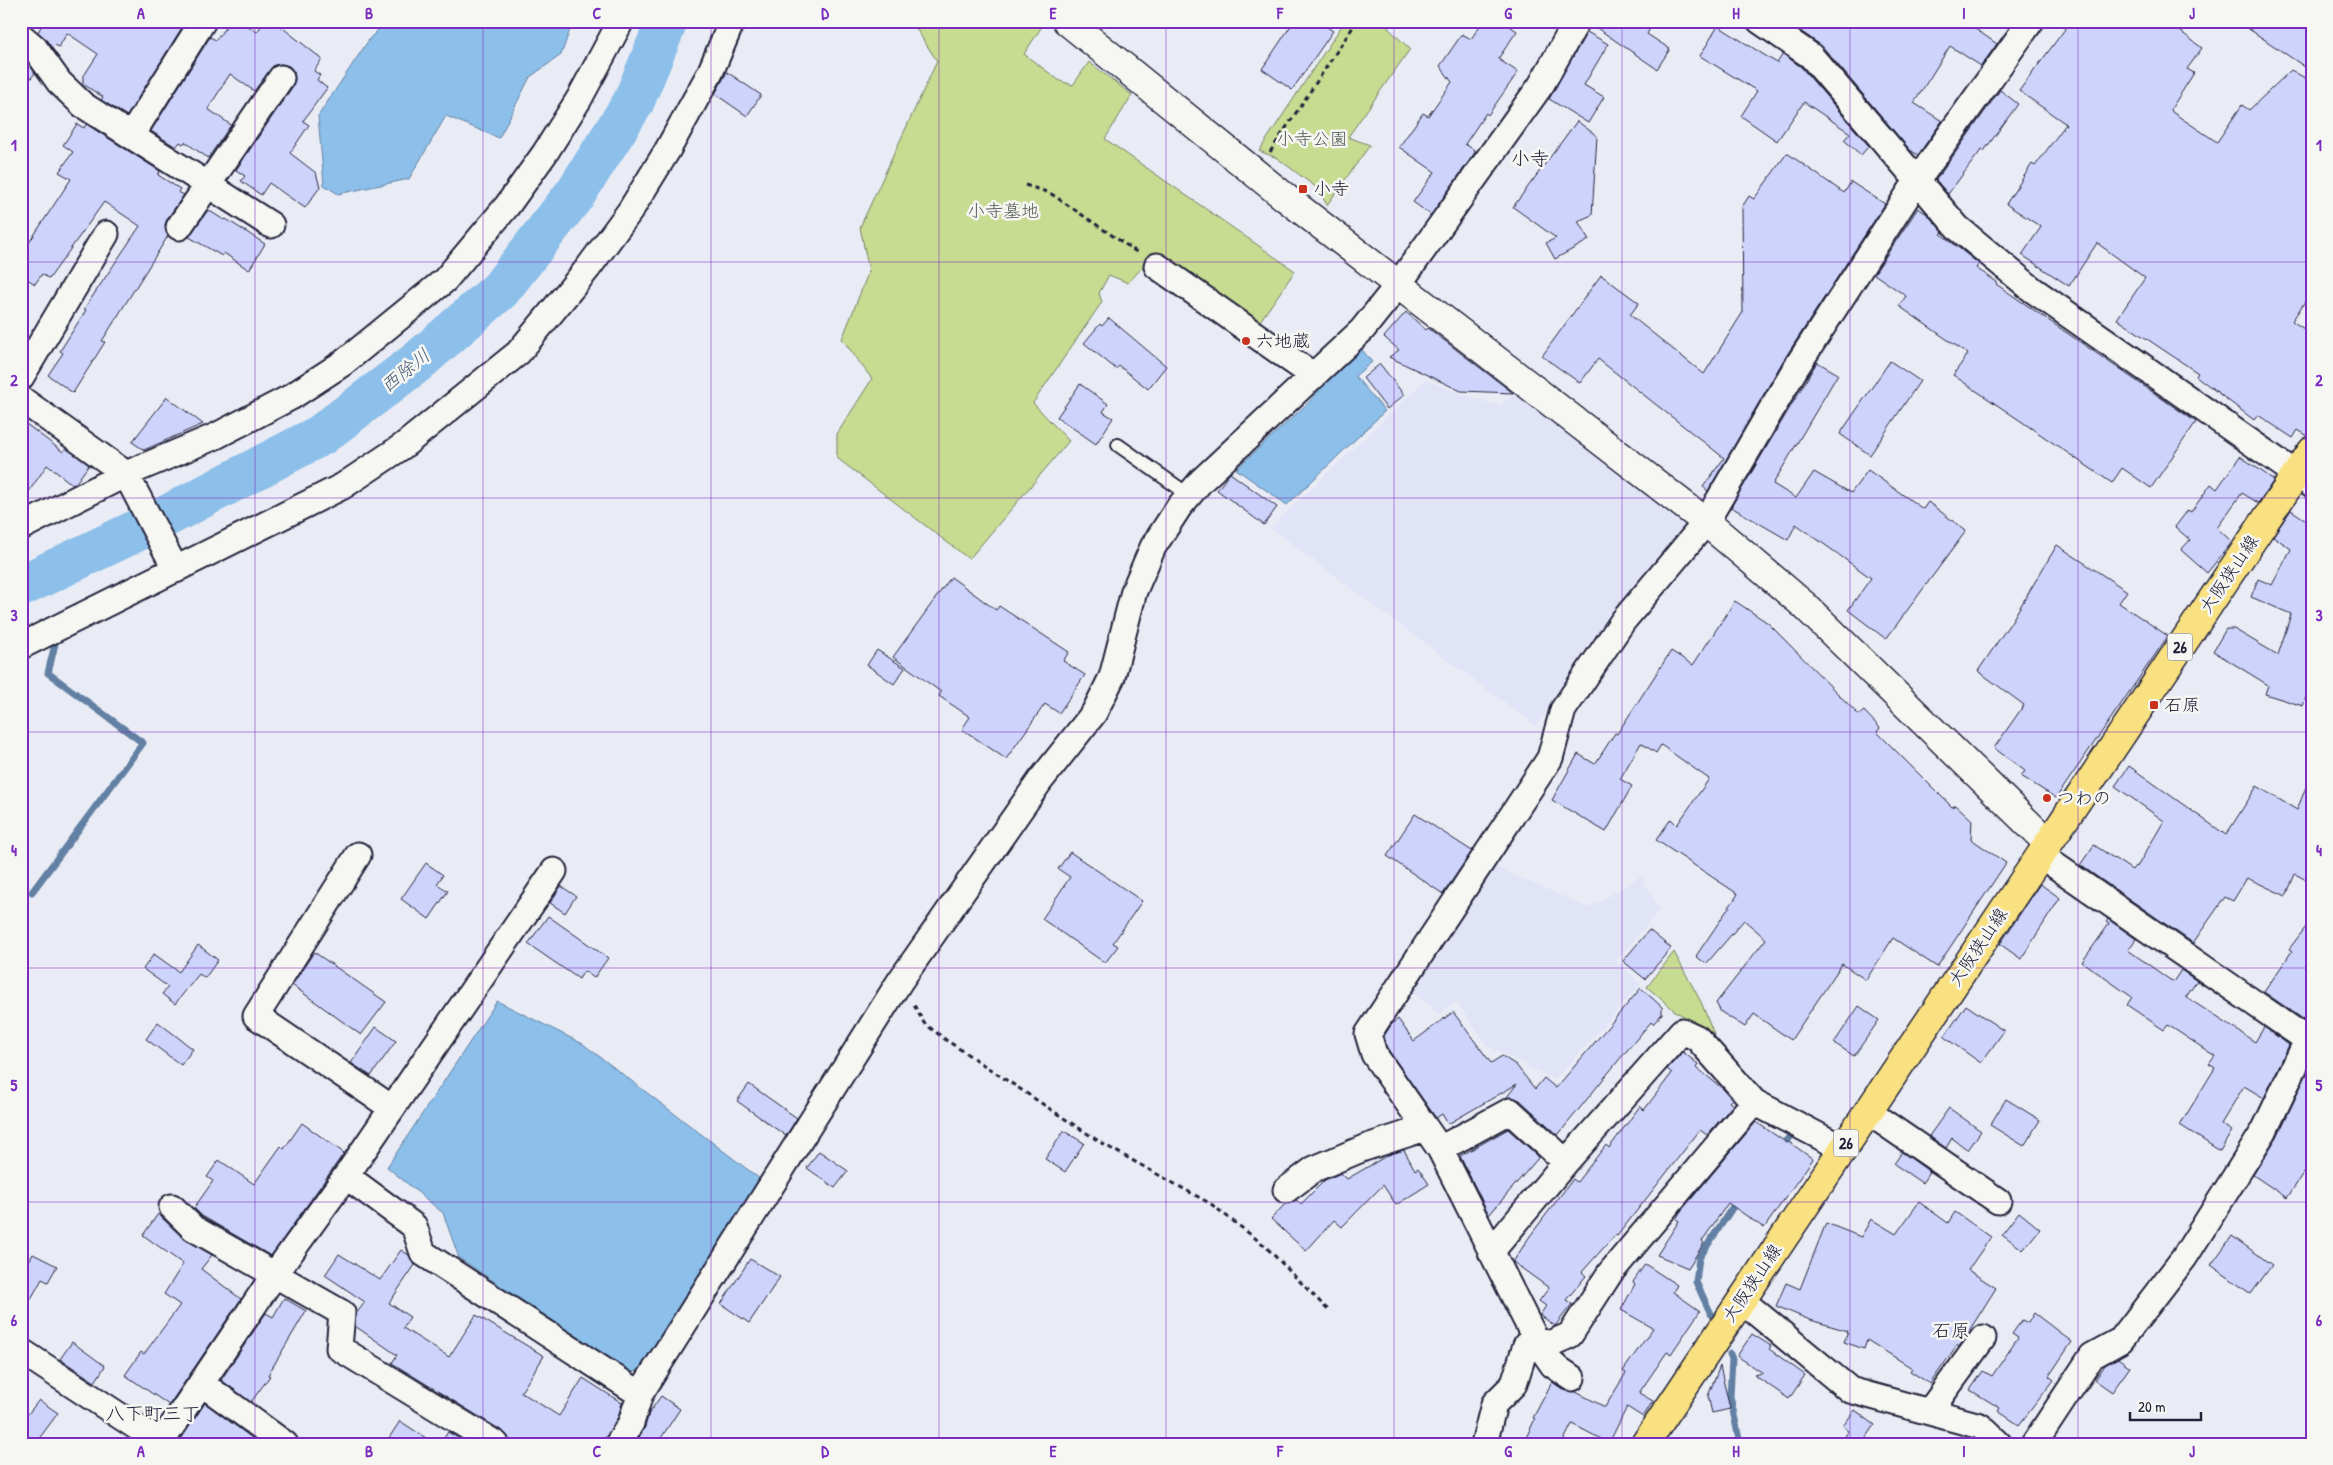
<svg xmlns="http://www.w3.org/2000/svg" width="2333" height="1465" font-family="'Patrick Hand','Klee One',sans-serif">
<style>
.built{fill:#e1e4f7}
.green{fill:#c7db91;stroke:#747e66}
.water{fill:#8cbfe9;stroke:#6280a3}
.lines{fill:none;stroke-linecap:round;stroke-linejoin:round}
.stream{stroke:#6280a3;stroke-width:7}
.river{stroke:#8cbfe9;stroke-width:42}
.building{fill:#cdd3fb;stroke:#22223b}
.service-casing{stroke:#22223b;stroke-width:16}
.minor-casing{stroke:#22223b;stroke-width:29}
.tertiary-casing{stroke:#22223b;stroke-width:31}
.primary-casing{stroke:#22223b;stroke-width:31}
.path{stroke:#22223b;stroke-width:3;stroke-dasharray:5 4;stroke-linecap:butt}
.service{stroke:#f6f6f2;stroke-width:12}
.minor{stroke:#f6f6f2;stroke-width:25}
.tertiary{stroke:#f6f6f2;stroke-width:28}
.primary{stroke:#f9e181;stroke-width:28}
.grid{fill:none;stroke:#7b2cbf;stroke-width:1;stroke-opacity:0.55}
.poi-dot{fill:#c8321e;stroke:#f6f6f2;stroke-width:2}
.labels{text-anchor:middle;stroke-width:5;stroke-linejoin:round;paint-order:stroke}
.shield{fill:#f6f6f2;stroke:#626272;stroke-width:1}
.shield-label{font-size:16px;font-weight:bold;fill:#22223b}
.park-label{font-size:18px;fill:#545a55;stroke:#f6f6f2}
.poi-label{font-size:18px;fill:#22223b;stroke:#f6f6f2;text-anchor:start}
.street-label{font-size:18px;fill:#22223b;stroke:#f6f6f2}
.neighbourhood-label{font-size:19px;fill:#22223b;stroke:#f6f6f2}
.water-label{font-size:19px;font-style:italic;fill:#475978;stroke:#f6f6f2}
.neatline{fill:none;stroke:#7b2cbf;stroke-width:2}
.grid-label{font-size:16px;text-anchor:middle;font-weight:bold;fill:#7b2cbf}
</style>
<rect width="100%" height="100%" fill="#eaecf5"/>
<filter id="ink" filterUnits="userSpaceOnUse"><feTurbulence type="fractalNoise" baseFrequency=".02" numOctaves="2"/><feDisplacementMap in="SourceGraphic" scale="10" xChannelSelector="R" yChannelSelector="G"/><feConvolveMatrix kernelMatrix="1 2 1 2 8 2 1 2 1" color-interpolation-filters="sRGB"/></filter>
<g filter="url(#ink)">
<!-- built -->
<path class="built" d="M1425 380 1467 396 1500 406 1514 393 1685 524 1536 726 1270 528Z
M1491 865 1589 908 1641 876 1660 910 1616 961 1641 984 1555 1080 1488 1046 1456 1002 1439 1014 1408 988Z"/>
<!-- green -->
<path class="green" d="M911 21H1038L1043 25 1024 54 1060 81 1073 85 1089 62 1132 95 1105 139 1295 271 1256 327 1153 256 1128 283 1109 275 1099 293 1102 302 1033 403 1069 441 969 559 837 458V434L872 379 842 339 869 271 860 227 937 61Z
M1345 21H1393L1388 28 1410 49 1348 137 1370 145 1327 205 1317 188 1277 158 1259 151Z
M1674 952 1701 1002 1714 1034 1675 1011 1647 987Z"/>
<!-- water -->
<path class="water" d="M387 21H573L561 55 530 77 499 138 446 116 409 179 338 194 324 185 318 116 370 38Z
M1359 346 1372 362 1355 376 1385 411 1287 505 1236 469 1308 403Z
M497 1001 583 1044 764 1182 641 1370 629 1373 459 1258 443 1213 387 1167Z"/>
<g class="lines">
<!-- stream -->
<path class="stream" d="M32 892 143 743 48 673 55 644
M1780 1148 1791 1135
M1711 1314 1696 1282 1699 1258 1738 1199
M1730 1354 1732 1359 1730 1396 1740 1444"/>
<!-- river -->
<path class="river" d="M21 586 161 519 321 435 416 363 500 290 575 194 633 103 667 21"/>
</g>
<!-- building -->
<path class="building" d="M44 21H186L127 116 101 100 103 97 83 84V77L98 54 67 33 59 47 55 45 52 48 38 32Z
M230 21H241L257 32 265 21H274L322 59 314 71 320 75 317 80 327 88 303 121 309 125 290 153 316 173 320 187 305 208 269 183 261 195 241 181 245 176 236 170 293 86 295 80 294 72 289 66 282 64 274 65 254 91 230 74 208 109 231 125 208 158 185 142 183 144 180 142 176 147 151 131 210 37 216 40Z
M1294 21H1318L1333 31 1292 90 1262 69Z
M1483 21H1502L1517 31 1498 59 1518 72 1488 115 1486 113 1465 144 1476 151 1431 215 1413 202 1435 172 1399 147 1423 113 1428 116 1452 82 1440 66 1462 34 1471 39Z
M1591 21H1654L1647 34 1670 49 1657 69 1591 24Z
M1805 21H1964L1997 44 1981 66 1950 46 1914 103 1942 121 1918 155 1910 150 1822 46 1799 30Z
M2071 21H2167L2202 48 2187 69 2194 73 2171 109 2172 112 2217 142 2242 105 2249 110 2291 70 2312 82V291L2292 321 2312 334V436H2308L2298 430 2293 438 2258 415 2254 420 2196 376 2198 373 2117 319 2145 278 2097 243 2069 286 2022 255 2041 227 2006 204 2032 164 2035 166 2066 124 2019 91Z
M2237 21H2312V57L2305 67Z
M1718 26 1777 63 1783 54 1801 67 1869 146 1861 155 1844 140 1850 133 1804 102 1777 141 1741 116 1757 91 1700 56Z
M1587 32 1608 44 1584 85 1604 97 1588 123 1549 99Z
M24 57 35 73 21 91V61Z
M727 72 761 95 747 116 715 94Z
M2000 90 2018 104 1984 151 1982 149 1948 194 1936 180Z
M1577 121 1597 136 1592 215 1578 221 1589 240 1555 259 1546 243 1556 238 1513 207Z
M77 124 84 128 86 124 160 171 158 175 180 189 178 192 184 195 167 219 165 226 168 236 102 341 105 342 73 393 48 375 63 353 60 351 86 310 84 309 140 226 104 202 49 279 42 274 35 284 21 275V255L71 179 59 172 73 152 63 145Z
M1787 153 1844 193 1851 182 1885 204 1783 361 1708 491 1703 487 1724 458 1598 359 1580 383 1542 356 1601 275 1639 303 1630 315 1704 374 1743 312 1742 207 1749 196 1754 199Z
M1918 208 1927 214 1943 232 1941 234 1979 264 1976 268 1997 282 1996 284 2196 422 2151 488 2122 468 2112 483 1953 375 1968 354 1899 306 1906 296 1874 274Z
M208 210 224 220 226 219 265 244 249 270 224 253 222 256 189 237Z
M1406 312 1426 330 1428 328 1513 393 1461 391 1389 357 1399 350 1384 337Z
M1109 318 1166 366 1148 389 1119 366 1116 369 1084 343 1100 324 1102 326Z
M1890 361 1920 381 1870 455 1840 434Z
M1817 362 1838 374 1773 484 1796 498 1814 472 1851 493 1868 470 1923 509 1928 502 1966 531 1886 639 1848 610 1871 578 1796 524 1788 540 1731 507Z
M1380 364 1404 395 1387 409 1363 378Z
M1080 384 1108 404 1103 412 1113 418 1096 444 1057 417Z
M167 397 203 424 144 450 132 442Z
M21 420 63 452 66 448 89 465 75 484 73 485 47 465 21 503Z
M2240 456 2274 480 2258 503 2242 493 2217 528 2232 542 2207 573 2181 550 2190 540 2175 527 2188 510 2191 512 2211 484 2217 489Z
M1230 473 1277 507 1264 525 1217 490Z
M2291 510 2312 524V679L2303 706 2265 694 2268 685 2213 651 2226 629H2234L2278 655 2291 614 2251 597 2258 579 2272 585 2291 549 2273 536Z
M2057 545 2127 591 2119 603 2168 636 2056 798 2021 776 2025 771 1994 748 2024 705 1978 671 2011 622Z
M951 577 996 610 999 606 1069 652 1063 661 1085 675 1059 713 1045 704 1006 759 962 729 970 717 939 696 941 692 893 657Z
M1735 601 1768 623 1859 715 1864 711 1880 728 1877 732 1952 807 1956 805 1972 820 1971 839 2006 863 1937 967 1893 938 1866 980 1842 964 1791 1040 1754 1014 1745 1027 1721 1012 1716 1003 1766 939 1744 920 1706 964 1696 956 1738 894 1656 840 1671 819 1677 825 1709 779 1661 745 1656 753 1641 743 1620 779 1632 786 1606 832 1552 800 1578 754 1595 764 1615 733 1617 734 1671 651 1693 665Z
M877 650 905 668 894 684 867 665Z
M2129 766 2226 835 2257 786 2297 810 2310 777H2312V883L2295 874 2286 896 2247 878 2233 901 2225 897 2193 943 2080 865 2094 845 2132 870 2135 866 2137 867 2164 821 2115 786Z
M1415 814 1472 851 1443 894 1387 856Z
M1070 852 1142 901 1113 943 1118 946 1105 963 1042 919 1070 877 1058 869Z
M426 863 443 875 437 884 448 891 429 919 401 899Z
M2040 884 2060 898 2021 959 2000 944Z
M561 886 576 896 565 913 550 903Z
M548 916 608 958 594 978 584 971 579 979 528 944Z
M2108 919 2136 939 2128 950 2173 982 2181 970 2197 981 2186 997 2255 1042 2264 1027 2289 1045 2264 1098 2244 1086 2221 1124 2232 1131 2220 1151 2180 1125 2215 1068 2209 1064 2215 1056 2168 1025 2164 1030 2127 1005 2132 997 2082 962 2109 924 2106 922Z
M2312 919V1012L2309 1016 2303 1019 2264 992 2292 951 2289 949Z
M1649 930 1671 948 1645 979 1623 961Z
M198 945 218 960 205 978 199 974 175 1004 162 994 168 987 143 969 154 954 179 972Z
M314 952 386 1002 361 1035 292 985Z
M1641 988 1662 1007V1014L1653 1024 1651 1022 1618 1061 1558 1135 1520 1100 1512 1097 1506 1098 1517 1084 1448 1124 1442 1114 1436 1118 1387 1048 1384 1036 1391 1025 1398 1019 1414 1041 1453 1012 1491 1063 1502 1056 1516 1065 1535 1089 1544 1078 1556 1088Z
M1966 1005 2004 1031 1981 1063 1944 1037Z
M1859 1006 1879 1020 1854 1056 1834 1043Z
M158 1022 193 1049 181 1065 146 1039Z
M376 1027 396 1041 371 1076 351 1063Z
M1683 1052 1698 1064 1696 1067 1723 1089 1732 1099 1729 1102 1733 1105 1707 1135 1700 1130 1617 1236 1615 1235 1582 1272 1586 1276 1566 1300 1572 1304 1555 1326 1540 1315 1546 1306 1539 1301 1549 1288 1513 1262 1530 1236 1573 1179 1577 1182 1606 1145 1609 1148 1640 1106 1644 1110 1672 1073 1667 1069Z
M2310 1067 2312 1161 2287 1198 2253 1175 2277 1137Z
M749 1084 797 1118 786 1136 737 1101Z
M2006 1099 2040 1120 2024 1146 1990 1125Z
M1949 1108 1981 1131 1968 1150 1952 1138 1946 1148 1929 1136Z
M1756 1122 1787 1143 1789 1142 1813 1159 1764 1228 1728 1203 1702 1241 1704 1243 1688 1268 1657 1255 1679 1221 1676 1219 1681 1211Z
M302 1123 344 1153 271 1256 202 1216 194 1208 213 1181 207 1177 219 1160 254 1184 281 1146 284 1149Z
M1508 1129 1539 1157 1489 1215 1460 1156Z
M1064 1131 1084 1143 1065 1172 1045 1159Z
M1404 1150 1415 1170 1418 1168 1429 1184 1396 1205 1383 1185 1342 1227 1334 1220 1306 1251 1271 1219 1285 1204 1296 1200 1301 1204 1325 1180 1341 1173 1347 1179 1388 1155Z
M819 1151 848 1171 835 1188 807 1168Z
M1902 1152 1930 1172 1922 1183 1894 1164Z
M1919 1202 1948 1223 1955 1212 1991 1237 1968 1270 1996 1288 1959 1347 1957 1345 1930 1384 1910 1371 1912 1368 1867 1340 1864 1349 1844 1342 1848 1331 1810 1320 1776 1306 1786 1283 1800 1289 1826 1223 1861 1237 1871 1219 1896 1234Z
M2019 1212 2040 1229 2023 1250 2002 1234Z
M158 1214 183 1238 212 1255 201 1269 241 1299 169 1405 125 1375 141 1352 144 1354 180 1305 164 1294 183 1264 143 1235Z
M2232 1236 2272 1265 2251 1294 2211 1265Z
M401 1250 409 1255 415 1265 389 1303 410 1317 403 1328 449 1357 476 1315 544 1356 521 1392 559 1416 583 1378 622 1403 618 1417 604 1444H510L508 1437 504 1432 392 1363 397 1355 355 1326 356 1314 365 1302 325 1275 339 1254 380 1280Z
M33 1254 57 1266 48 1282 42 1279 21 1317V1276Z
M750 1259 780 1277 749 1323 721 1304Z
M1645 1264 1677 1285 1673 1292 1700 1311 1671 1354 1667 1352 1639 1393 1653 1401 1643 1417 1627 1407 1609 1443 1572 1424 1562 1444H1523L1535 1419 1533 1418 1552 1382 1564 1390 1576 1392 1605 1407 1626 1373 1623 1371 1653 1328 1621 1310 1635 1284 1633 1282Z
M284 1298 306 1311 268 1375 270 1376 251 1402 221 1380 266 1313 273 1317Z
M2034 1313 2072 1342 2049 1376 2054 1380 2019 1425 1998 1411 2000 1408 1970 1390 1983 1371 1992 1376 2018 1338 2012 1334 2022 1320 2028 1323Z
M1752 1334 1771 1346 1769 1349 1805 1375 1789 1399 1754 1375 1763 1373 1737 1356Z
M72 1342 105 1366 95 1382 60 1359Z
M2118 1358 2130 1367 2112 1392 2095 1380 2105 1365Z
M1720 1366 1730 1409 1712 1413 1708 1396Z
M661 1396 680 1409 657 1444H635L645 1427 649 1413Z
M39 1400 58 1413 35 1444H21V1409L28 1414Z
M205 1403 260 1444H178Z
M1855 1410 1875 1425 1862 1444H1855L1845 1436 1849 1431 1843 1426Z
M400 1421 435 1444H385Z
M448 1432 468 1444H440Z"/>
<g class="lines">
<!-- service casing -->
<g class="service-casing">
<path id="service" d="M1118 445 1189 495"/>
</g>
<!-- minor casing -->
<g class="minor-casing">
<path id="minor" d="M1760 21 1811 56 1958 228 2033 290 2312 485
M21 36 34 47 59 82 83 105 271 225
M131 136 203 21
M179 227 281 78
M1157 266 1314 376
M21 377 106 234
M21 399 126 474 176 570
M21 527 126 474 216 436 291 397 343 363 445 280 507 206 545 153 579 99 621 21
M21 646 343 486 403 446 518 353 588 268 630 211 667 151 710 73 732 21
M358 855 256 1016 392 1108
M2040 855 2312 1043
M1867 1111 1998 1201
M1440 1149 1510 1111 1566 1162
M346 1176 554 871
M1286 1190 1314 1169 1364 1148 1425 1128
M172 1207 193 1228 342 1313 339 1348 496 1444
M1491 1252 1566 1162 1682 1031 1697 1038 1754 1102 1842 1148
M1741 1300 1850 1390 1980 1426 1999 1444
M21 1351 161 1443
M1572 1378 1553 1365 1537 1342 1440 1149 1374 1054 1368 1034 1550 758 1563 710 1623 621 1706 522 1795 369 1917 181 2031 21
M201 1383 285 1444
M1929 1412 1983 1338
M160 1444 275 1274 346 1176 414 1226 423 1253 640 1394
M618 1444 631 1423 640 1394 900 981 1040 781 1094 713 1112 677 1134 591 1153 547 1179 507 1201 481 1362 330 1398 285 1541 85 1577 21
M1484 1444 1494 1404 1514 1384 1526 1345 1537 1342 1552 1343 1570 1335 1610 1273 1754 1102
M2034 1444 2092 1356 2121 1340 2184 1258 2264 1131 2312 1030"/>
</g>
<!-- tertiary casing -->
<g class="tertiary-casing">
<path id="tertiary" d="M1067 21 1286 198 1706 522 1804 605 2048 843"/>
</g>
<!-- primary casing -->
<g class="primary-casing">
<path id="primary" d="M1645 1444 2312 451"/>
</g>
<!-- path -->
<path class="path" d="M1270 152 1357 21
M1025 185 1050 193 1138 253
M914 1005 924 1023 946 1040 1103 1144 1211 1204 1264 1245 1329 1311"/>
<!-- service -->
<use href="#service" class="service"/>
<!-- minor -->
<use href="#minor" class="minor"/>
<!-- tertiary -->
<use href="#tertiary" class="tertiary"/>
<!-- primary -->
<use href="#primary" class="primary"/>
</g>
</g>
<!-- grid -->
<path class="grid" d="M255 21V1444M483 21V1444M711 21V1444M939 21V1444M1166 21V1444M1394 21V1444M1622 21V1444M1850 21V1444M2078 21V1444M21 262H2312M21 498H2312M21 732H2312M21 968H2312M21 1202H2312"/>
<!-- markers -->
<g class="poi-dot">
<rect x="1298" y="184" width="10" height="10" rx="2.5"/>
<circle cx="1246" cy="341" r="5"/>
<rect x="2149" y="700" width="10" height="10" rx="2.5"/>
<circle cx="2047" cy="798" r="5"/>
</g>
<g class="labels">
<!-- shield labels -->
<g class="shield">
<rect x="2167.5" y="633.5" width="25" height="27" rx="4"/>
<rect x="1833.5" y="1129.5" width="25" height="27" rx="4"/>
</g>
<g class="shield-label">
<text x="2180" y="653">26</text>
<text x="1846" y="1149">26</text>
</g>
<!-- park labels -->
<g class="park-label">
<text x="1312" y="145">小寺公園</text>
<text x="1003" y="217">小寺墓地</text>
</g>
<!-- poi labels -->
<g class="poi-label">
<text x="1313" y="195">小寺</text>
<text x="1256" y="347">六地蔵</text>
<text x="2164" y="711">石原</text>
<text x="2057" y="804">つわの</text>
</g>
<!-- street labels -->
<g class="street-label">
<text transform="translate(2229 574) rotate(-56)" y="6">大阪狭山線</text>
<text transform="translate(1978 947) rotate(-56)" y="6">大阪狭山線</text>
<text transform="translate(1752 1283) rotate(-56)" y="6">大阪狭山線</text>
</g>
<!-- neighbourhood labels -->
<g class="neighbourhood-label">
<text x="1530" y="165">小寺</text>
<text x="1951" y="1337">石原</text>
<text x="153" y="1420">八下町三丁</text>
</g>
<!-- water labels -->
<g class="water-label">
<text transform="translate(405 370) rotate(-39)" y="7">西除川</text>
</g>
</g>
<!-- margin -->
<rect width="2333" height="1465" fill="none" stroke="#f6f6f2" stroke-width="55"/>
<!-- scale -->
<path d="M2130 1412v8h71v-8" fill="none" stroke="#22223b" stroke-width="2.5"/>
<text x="2138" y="1412" font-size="15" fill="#22223b" stroke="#f6f6f2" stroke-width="4" paint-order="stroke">20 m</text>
<rect x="28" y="28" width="2278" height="1410" class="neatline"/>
<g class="grid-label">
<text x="141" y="19">A</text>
<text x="369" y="19">B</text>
<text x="597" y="19">C</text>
<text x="825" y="19">D</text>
<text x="1053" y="19">E</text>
<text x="1280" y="19">F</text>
<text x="1508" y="19">G</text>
<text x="1736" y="19">H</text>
<text x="1964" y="19">I</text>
<text x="2192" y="19">J</text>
<text x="14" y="151">1</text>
<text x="2319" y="151">1</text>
<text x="14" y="386">2</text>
<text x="2319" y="386">2</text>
<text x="14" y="621">3</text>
<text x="2319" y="621">3</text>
<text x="14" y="856">4</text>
<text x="2319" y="856">4</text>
<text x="14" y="1091">5</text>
<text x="2319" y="1091">5</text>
<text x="14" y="1326">6</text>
<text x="2319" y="1326">6</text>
<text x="141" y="1457">A</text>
<text x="369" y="1457">B</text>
<text x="597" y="1457">C</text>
<text x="825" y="1457">D</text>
<text x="1053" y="1457">E</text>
<text x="1280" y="1457">F</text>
<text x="1508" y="1457">G</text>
<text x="1736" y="1457">H</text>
<text x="1964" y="1457">I</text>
<text x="2192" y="1457">J</text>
</g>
</svg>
